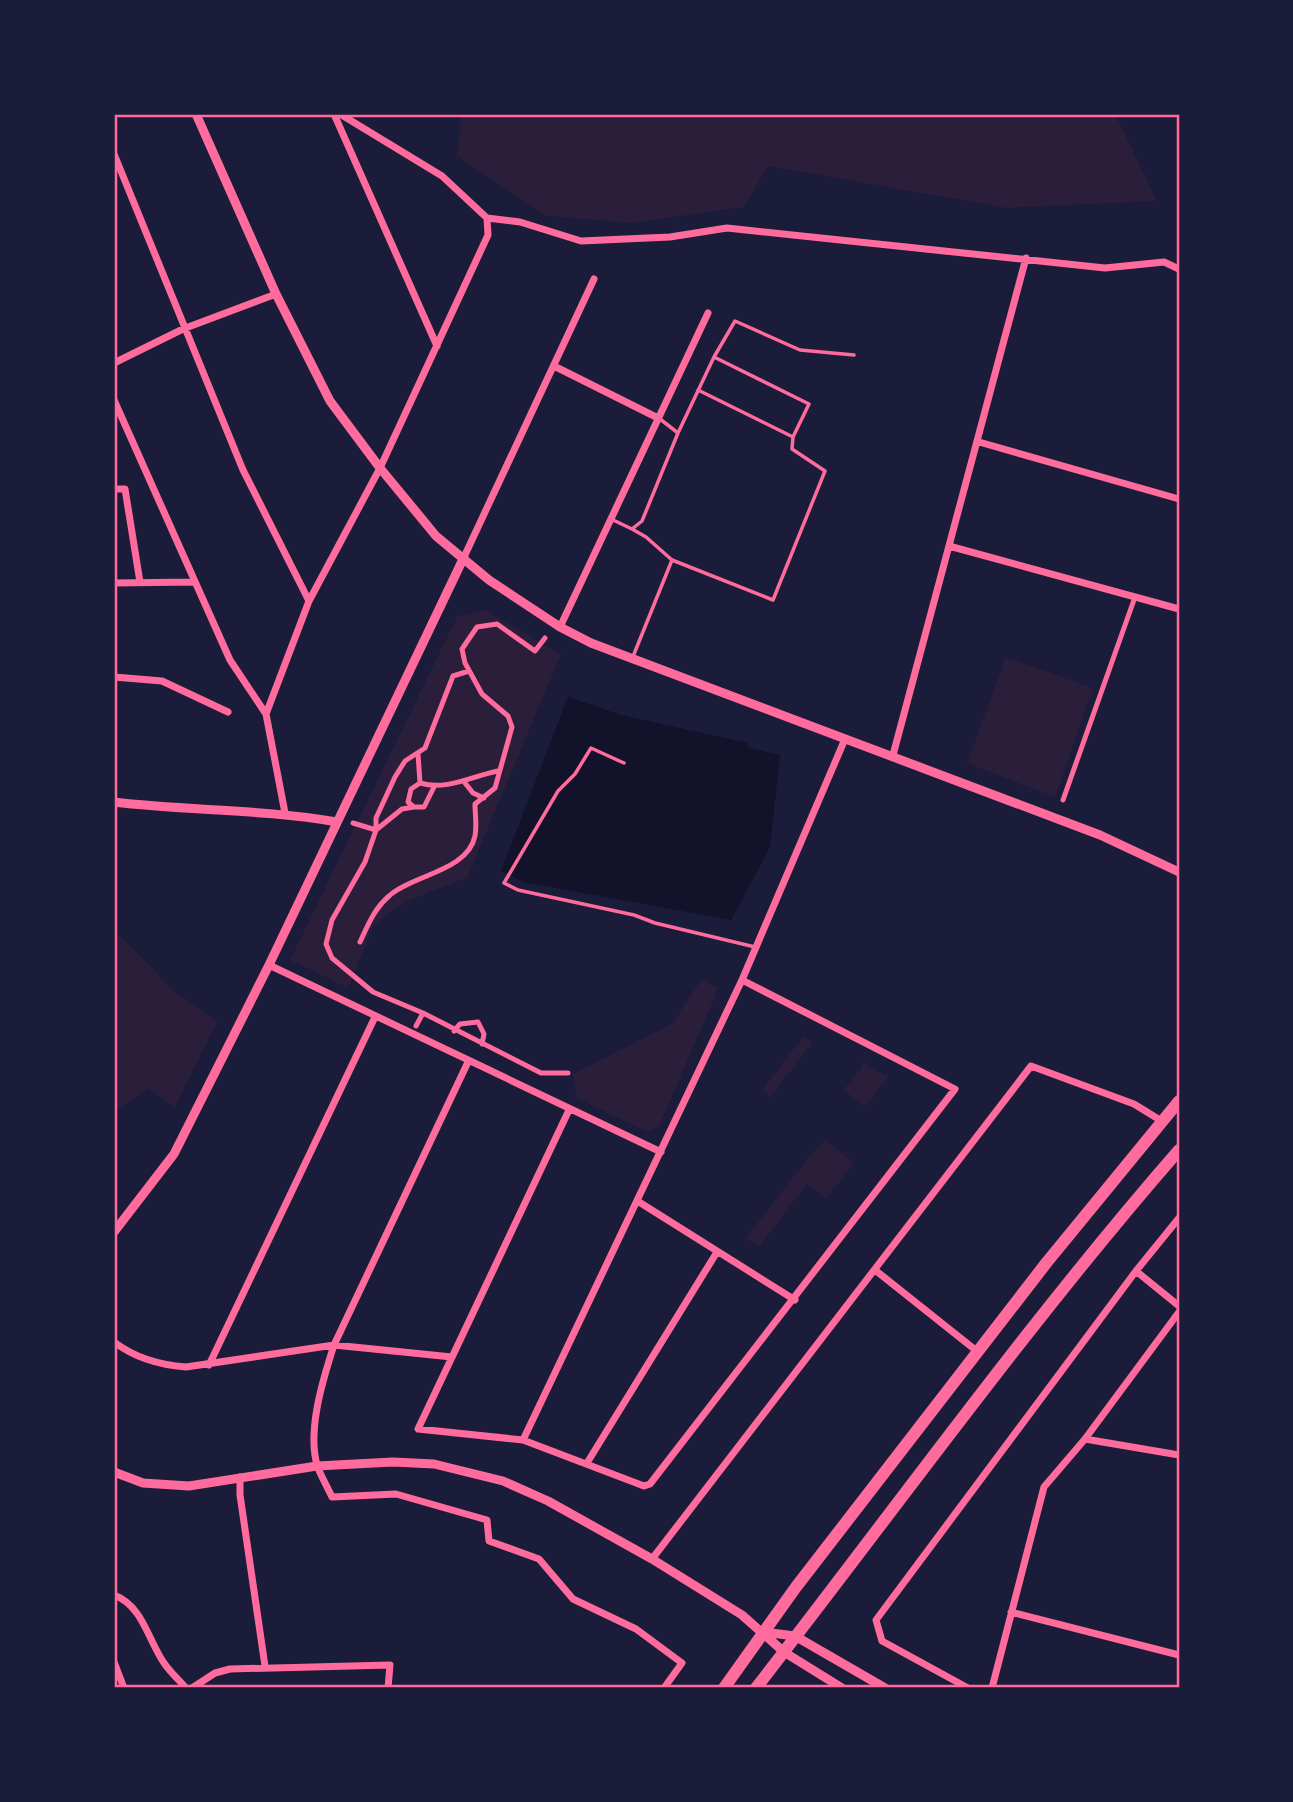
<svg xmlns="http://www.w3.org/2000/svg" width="1293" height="1802" font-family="'Titillium Web',sans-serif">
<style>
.green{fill:#2a1e3b}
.water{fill:#12122b}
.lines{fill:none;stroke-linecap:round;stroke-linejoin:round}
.service{stroke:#ff6b9d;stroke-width:3.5}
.pedestrian{stroke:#ff6b9d;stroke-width:5}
.minor{stroke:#ff6b9d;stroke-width:7}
.tertiary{stroke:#ff6b9d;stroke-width:9}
.trunk{stroke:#ff6b9d;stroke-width:12}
.neatline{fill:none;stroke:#ff6b9d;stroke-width:2.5}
</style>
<rect width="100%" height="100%" fill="#1b1b3a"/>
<!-- green -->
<path class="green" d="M461 114H1115L1157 201 1007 208 768 166 744 207 631 223 547 216 457 156Z
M485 610 561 654 467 878 406 901 373 926 348 988 290 960 457 617Z
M1006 657 1093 688 1055 797 967 763Z
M114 929 176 993 217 1022 175 1107 148 1088 116 1111 114 1107Z
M701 980 717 987 714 999 659 1126 647 1132 577 1098 573 1074 672 1024Z
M803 1037 813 1042 770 1097 762 1090Z
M862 1061 888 1077 866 1106 857 1102 844 1089 863 1066Z
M826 1140 854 1163 826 1199 807 1184 759 1247 746 1238 812 1153Z"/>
<!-- water -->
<path class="water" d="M568 697 621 715 748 743V748L780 755 770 847 731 920 523 882 501 871Z"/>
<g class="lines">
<!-- service -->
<path class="service" d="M714 357 735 321 800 350 854 355
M660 419 678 433 714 357 809 404 793 437 698 390
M611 519 632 529 642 521 678 433
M632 529 646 537 672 560 773 600 825 471 792 449 793 437
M632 659 672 560
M624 763 591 748 575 774 558 791 504 883 518 890 634 915 655 923 755 947"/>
<!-- pedestrian -->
<path class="pedestrian" d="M469 671 453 676 425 748 405 761 395 777 376 818V830L365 862 332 920 326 944 332 958 373 992 423 1013 541 1073H568
M418 754 420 783C447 791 472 776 498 771
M420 783 411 789 408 802 414 807H424L434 787
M465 783 473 793 484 798
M1063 800 1135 597
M353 823 376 830 402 809 414 807
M360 942C368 925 374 909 389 896 412 875 468 871 475 836 477 826 475 814 475 804L495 788 512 727 508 716 482 694 465 663 462 649 477 627 497 624 535 651 545 638
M416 1026 423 1013
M454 1031 460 1024 478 1022 484 1034 482 1044"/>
<!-- minor -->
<path class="minor" d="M334 114 437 346
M340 114 442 176 487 218 520 222 581 241 670 237 727 228 1105 268 1164 262 1179 269
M114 154 243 470 309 601
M114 363 183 329 276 294
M554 366 658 418
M114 400 230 660 266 714 285 813
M979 442 1179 499
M114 489H125L140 582
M949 546 1179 609
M464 557 594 279
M114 583 194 582
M560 627 708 313
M114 677 162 681 228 712
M266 714 309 601 380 468 488 235 487 218
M893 755 1026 258
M269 965 661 1152
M468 1062 334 1345C323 1379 306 1433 318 1468 322 1478 328 1488 332 1497L396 1494 487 1520 489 1541 539 1559 573 1599 636 1629 682 1663 664 1688
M569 1110 418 1429 523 1440 644 1486 650 1484 955 1089 742 980
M639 1202 795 1300
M875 1270 978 1352
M1136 1271 1179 1306
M114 1342C135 1358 160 1365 186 1367L334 1345 452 1357
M209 1365 375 1017
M1085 1439 1179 1455
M523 1440 742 980 845 739
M587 1463 717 1252
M240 1477V1495L265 1666
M652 1559 1031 1066 1134 1104 1160 1120
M114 1595C143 1606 148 1640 164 1663 170 1672 179 1680 186 1688
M1011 1612 1179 1655
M114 1662 124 1688
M192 1688 215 1673 230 1669 390 1665 388 1688
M968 1688 882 1641 876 1620 1136 1271 1179 1218
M992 1688 1044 1487 1085 1439 1179 1312"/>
<!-- tertiary -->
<path class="tertiary" d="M196 114 276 294 330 401 380 468 436 536 489 580 560 627 591 643 1100 835 1179 872
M114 802C188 811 263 809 337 822
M114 1232 174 1154 269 965 464 557
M114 1472 143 1483 189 1486 317 1466 393 1462 434 1464 503 1481 548 1501 652 1559 742 1615 784 1652 842 1688
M763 1632 795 1636 885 1688"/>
<!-- trunk -->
<path class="trunk" d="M724 1688 796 1587 1047 1262 1179 1101
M756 1688C896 1508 1029 1322 1179 1150"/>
</g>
<!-- border -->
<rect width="1293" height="1802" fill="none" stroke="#1b1b3a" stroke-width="231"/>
<rect x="116" y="116" width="1062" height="1570" class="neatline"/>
</svg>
